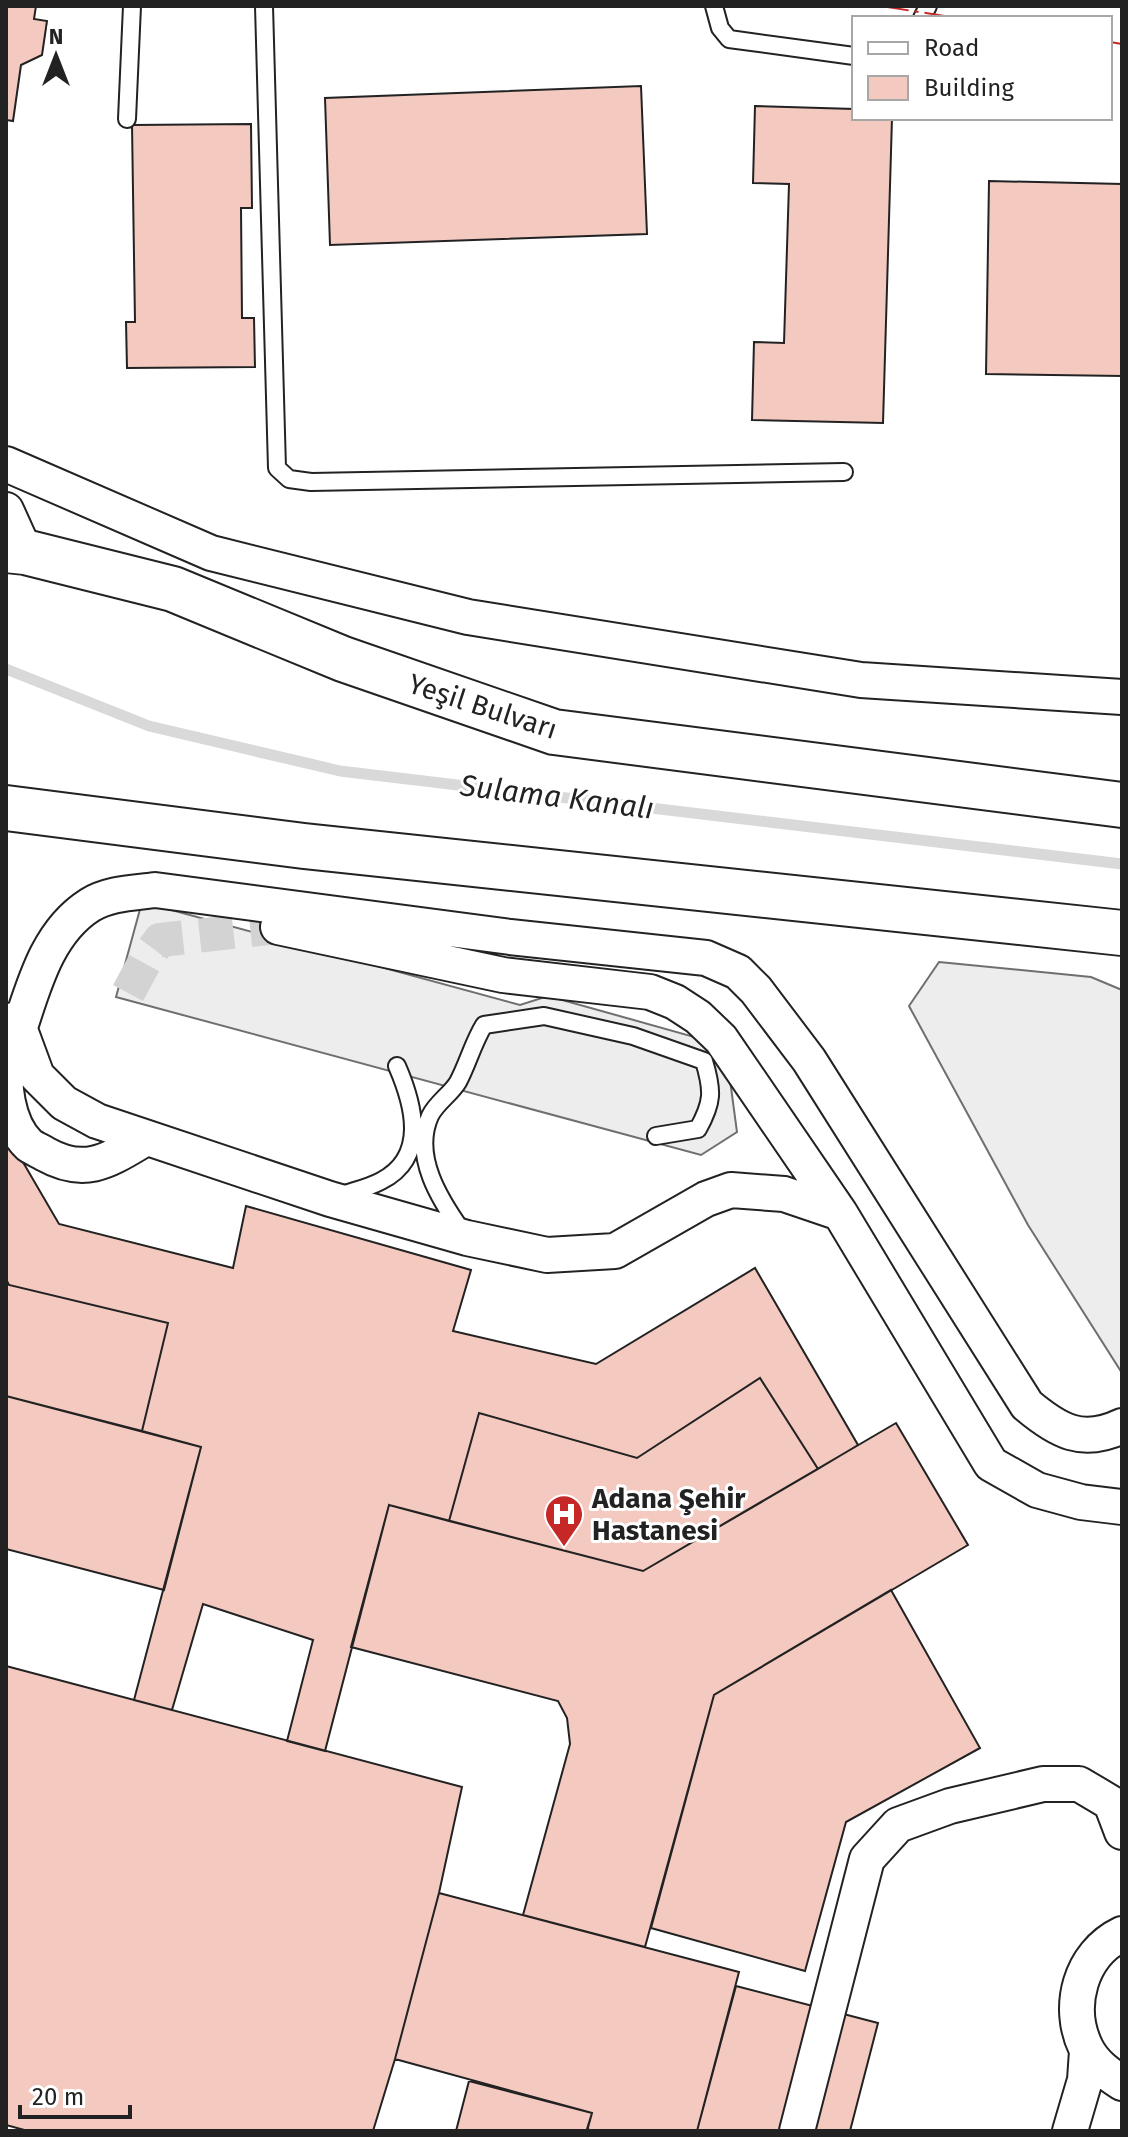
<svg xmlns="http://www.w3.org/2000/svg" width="1128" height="2137" font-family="'Fira Sans',sans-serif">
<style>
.parking{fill:#ededed;stroke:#6f6f6f;stroke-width:2}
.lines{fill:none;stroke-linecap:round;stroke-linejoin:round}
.stream{stroke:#d9d9d9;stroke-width:11}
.building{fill:#f3c9c0;stroke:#222;stroke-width:2}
.minor-tunnel{stroke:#d3d3d3;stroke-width:34;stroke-dasharray:34 17;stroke-linecap:butt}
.service-casing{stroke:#222;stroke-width:20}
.minor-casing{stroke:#222;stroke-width:38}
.secondary-casing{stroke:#222;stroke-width:48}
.service{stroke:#fff;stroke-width:16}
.minor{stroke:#fff;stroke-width:34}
.secondary{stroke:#fff;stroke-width:44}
.power{stroke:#c62828;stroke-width:2;stroke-dasharray:28 6 4 6;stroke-linecap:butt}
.labels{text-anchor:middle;stroke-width:6;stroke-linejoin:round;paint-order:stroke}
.street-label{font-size:28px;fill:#222;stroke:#fff}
.poi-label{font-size:28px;font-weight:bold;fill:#222;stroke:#fff;text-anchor:start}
.water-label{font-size:30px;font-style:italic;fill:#222;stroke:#fff}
</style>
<rect width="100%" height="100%" fill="#fff"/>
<!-- parking -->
<path class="parking" d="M142 902 520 1005 548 996 698 1038 730 1080 737 1132 701 1155 116 997Z
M939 962 1091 977 1122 990V1373L1028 1225 909 1006Z"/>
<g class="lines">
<!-- stream -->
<path class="stream" d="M6 669 149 726 340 771 1122 864"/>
</g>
<!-- building -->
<path class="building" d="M6 6H36L34 19 47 21 42 55 21 65 13 121 6 120Z
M641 86 647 234 330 245 325 98Z
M755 106 854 109V118H892L883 423 752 420 754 342 784 343 789 184 753 183Z
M251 124 252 208H241L242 318H254L255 367 127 368 126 322H135L132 125Z
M989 181 1122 184V376L986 374Z
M6 1133 59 1224 233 1268 246 1206 471 1270 453 1331 596 1364 755 1268 858 1445 818 1469 760 1378 637 1458 479 1413 449 1521 389 1505 325 1751 287 1741 313 1640 203 1604 172 1710 134 1700 201 1447 142 1431 168 1323 9 1285 6 1279Z
M6 1279 9 1285 168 1323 142 1431 6 1396Z
M760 1378 818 1469 643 1571 449 1521 479 1413 637 1458Z
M6 1396 201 1447 164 1590 6 1549Z
M896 1423 968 1545 714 1695 645 1947 523 1915 570 1744 567 1718 558 1701 351 1647 389 1505 643 1571Z
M891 1590 980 1748 846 1822 805 1971 651 1928 714 1695Z
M6 1666 462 1787 439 1893 395 2059 373 2131H28L6 2125Z
M439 1893 739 1972 697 2131H593L587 2129 592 2113 395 2059Z
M736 1986 878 2023 850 2131H697Z
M469 2081 592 2113 587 2131H456Z"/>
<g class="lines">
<!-- minor-tunnel -->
<path class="minor-tunnel" d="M128 993 148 956 160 940 278 927"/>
<!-- service casing -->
<g class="service-casing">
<path id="service" d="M264 6 277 468 289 479 311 482 844 472
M714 6 720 28 729 39 854 56
M922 18 928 6
M127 119 132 6
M339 1196C353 1191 368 1188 381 1181 428 1157 414 1105 397 1066
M462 1231C440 1200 412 1156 430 1116 436 1103 451 1094 458 1082 468 1063 473 1043 484 1025L544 1016 633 1036 704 1061C713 1091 713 1102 698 1129L656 1136"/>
</g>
<!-- minor casing -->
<g class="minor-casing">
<path id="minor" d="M6 464 211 553 468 617 861 680 1122 697
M6 510 25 552
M278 927 503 975 650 992 675 1002 698 1017 721 1039 840 1213
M16 1019 37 1076 64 1103 97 1121 330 1199 467 1238 547 1255 615 1251 706 1199 731 1190 784 1194 840 1213 991 1464 1037 1490 1081 1502 1122 1507
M146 1138C109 1160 86 1177 45 1154 40 1151 33 1148 29 1145 7 1124 1 1081 9 1053 12 1043 18 1034 21 1024 35 981 49 931 90 905 110 893 133 893 155 890L510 937 706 958 738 972 756 990 809 1060 1027 1405C1058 1431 1082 1445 1122 1426
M1122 1934C1080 1954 1066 2007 1086 2048 1094 2064 1108 2074 1122 2083
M797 2131 867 1859 898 1825 950 1806 1043 1784H1079L1111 1803 1122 1832
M1070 2131 1085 2080 1087 2051"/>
</g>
<!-- secondary casing -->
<g class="secondary-casing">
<path id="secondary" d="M6 550 25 552 173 589 343 659 554 732 1122 805
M6 808 304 846 1122 933"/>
</g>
<!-- service -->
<use href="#service" class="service"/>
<!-- minor -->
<use href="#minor" class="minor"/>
<!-- secondary -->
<use href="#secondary" class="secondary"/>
<!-- power -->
<path class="power" d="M881 6 957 18
M1110 42 1122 44"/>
</g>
<!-- icons -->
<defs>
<g id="hospital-pin" transform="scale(2)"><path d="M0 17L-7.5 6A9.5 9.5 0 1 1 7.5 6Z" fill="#c62828" stroke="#fff"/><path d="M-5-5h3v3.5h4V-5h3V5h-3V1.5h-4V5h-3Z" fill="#fff"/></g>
</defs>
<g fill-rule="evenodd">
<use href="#hospital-pin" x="564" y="1514"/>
</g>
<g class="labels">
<!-- street labels -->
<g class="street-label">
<text transform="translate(483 706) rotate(18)" y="10">Yeşil Bulvarı</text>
</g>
<!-- poi labels -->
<g class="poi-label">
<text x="592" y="1508">Adana Şehir<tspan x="592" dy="32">Hastanesi</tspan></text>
</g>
<!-- water labels -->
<g class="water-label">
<text transform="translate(557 797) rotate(7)" y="10">Sulama Kanalı</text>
</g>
</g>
<!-- border -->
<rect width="1128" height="2137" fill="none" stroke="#222222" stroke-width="16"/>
<!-- legend -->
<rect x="852" y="16" width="260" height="104" fill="#ffffff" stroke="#a7a7a7" stroke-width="2"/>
<rect x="868" y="42" width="40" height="12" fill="#ffffff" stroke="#a7a7a7" stroke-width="2"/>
<text x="924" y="56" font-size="24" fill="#222222">Road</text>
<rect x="868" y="76" width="40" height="24" fill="#f3c9c0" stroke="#a7a7a7" stroke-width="2"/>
<text x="924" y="96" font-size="24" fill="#222222">Building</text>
<!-- north arrow -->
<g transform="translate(56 56)" stroke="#ffffff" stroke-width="6" paint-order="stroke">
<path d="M0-6L14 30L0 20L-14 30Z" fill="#222222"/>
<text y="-12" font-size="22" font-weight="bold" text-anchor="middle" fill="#222222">N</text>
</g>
<!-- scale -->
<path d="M20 2105v12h110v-12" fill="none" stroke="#222222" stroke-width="4"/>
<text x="32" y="2105" font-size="24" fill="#222222" stroke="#ffffff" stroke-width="6" paint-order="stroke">20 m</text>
</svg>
